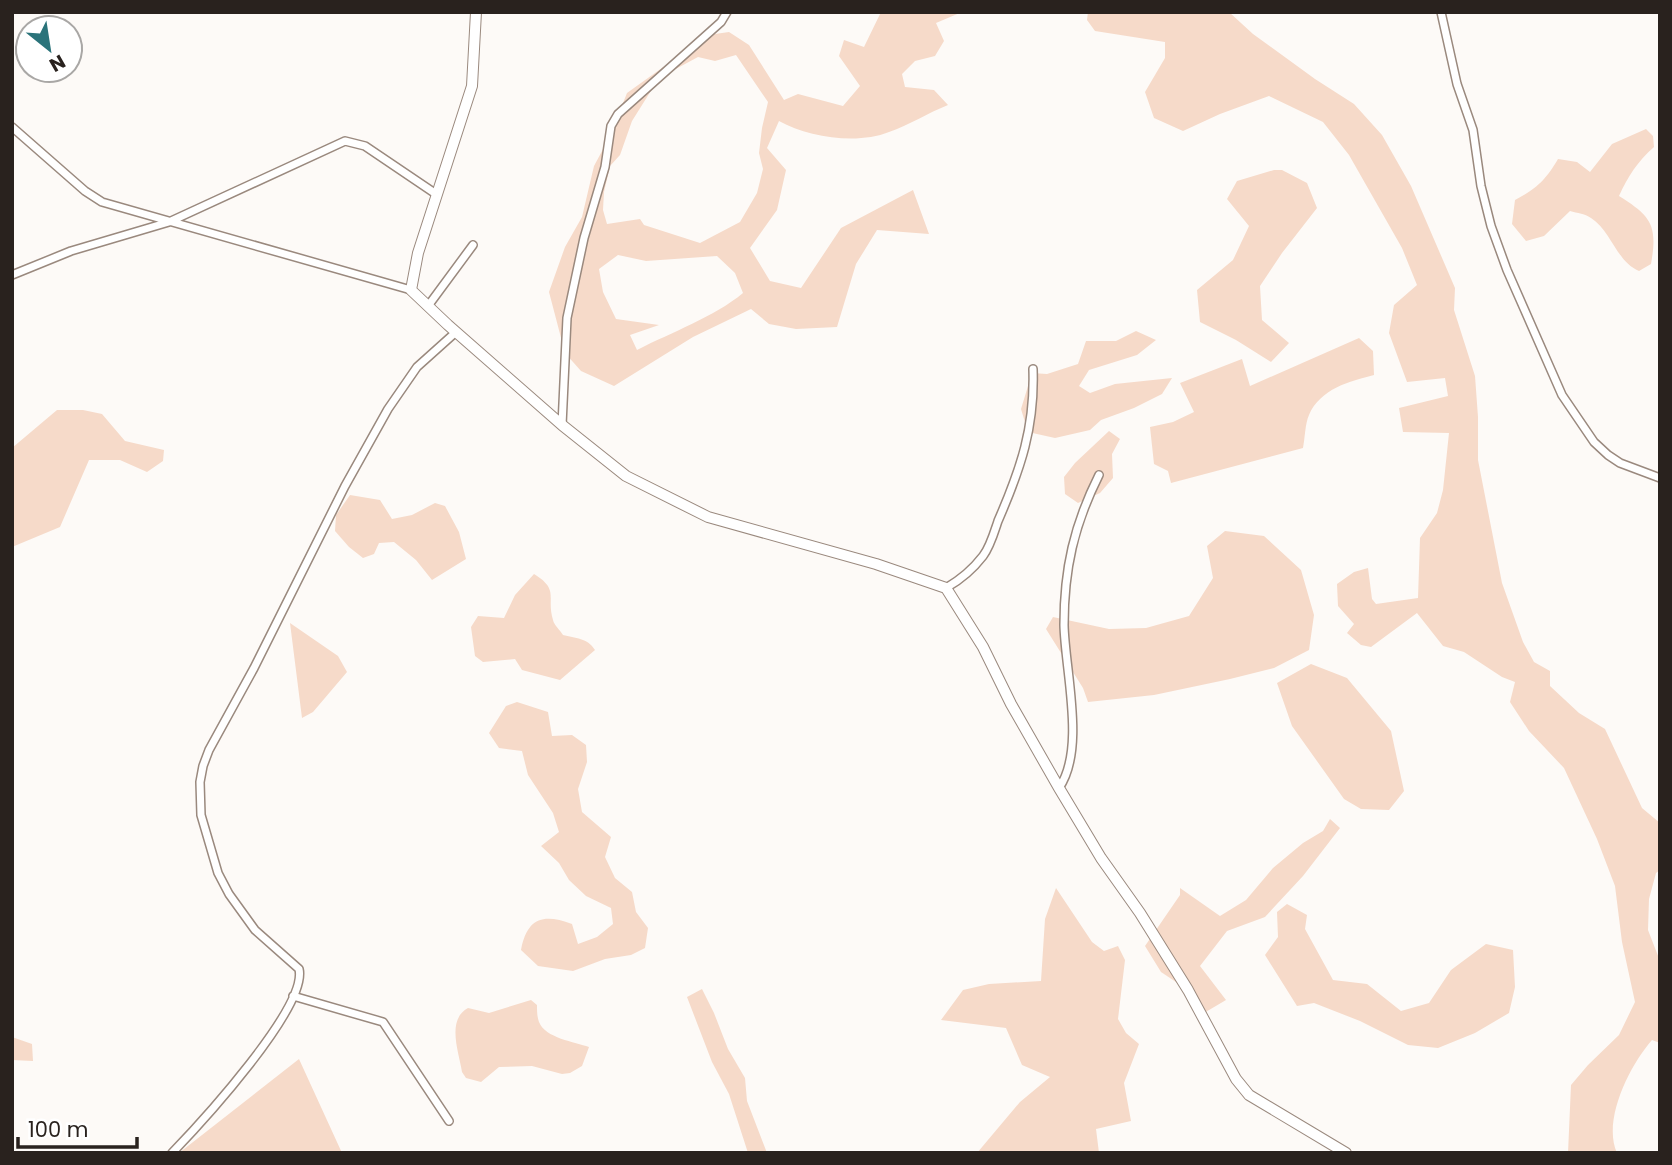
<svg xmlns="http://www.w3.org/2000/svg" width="1672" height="1165" font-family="Poppins,sans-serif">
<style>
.green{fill:#f6dac9;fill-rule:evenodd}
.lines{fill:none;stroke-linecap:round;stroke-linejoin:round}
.minor-casing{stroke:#9a897e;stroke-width:10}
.tertiary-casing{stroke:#9a897e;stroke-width:12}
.minor{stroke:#fff;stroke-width:7}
.tertiary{stroke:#fff;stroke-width:10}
</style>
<rect width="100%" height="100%" fill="#fdfaf7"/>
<!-- green -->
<path class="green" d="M881 12H962L936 23 944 41 935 56 915 61 902 74 905 87 934 90 948 105C928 113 909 125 889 132 857 145 808 137 779 121L767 148 786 170 777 210 750 248 770 281 801 288 841 228 913 190 929 234 877 230 856 264 837 327 796 329 769 324 751 309 693 337 614 386 581 371 565 353 549 292 565 247 582 217 594 166 609 138 627 93 708 35 729 32 749 45 784 100 798 94 843 106 860 86 839 56 844 40 864 47ZM736 55 768 102 762 128 759 153 763 169 757 193 740 222 700 243 644 225 640 219 607 224 603 210 604 192 610 166 620 155 632 121 659 78 698 57 715 61ZM618 255 646 261 717 256 735 273 743 293C714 317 672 332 637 350L630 335 659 325 616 319 603 292 599 269Z
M1088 12H1229L1253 34 1315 79 1354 104 1382 135 1411 186 1455 288 1454 310 1475 376 1478 417V460L1502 583 1523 642 1534 662 1550 671V686L1579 713 1605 729 1642 808 1660 823V870L1656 873 1649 899 1648 930 1660 961V1043L1652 1040C1630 1065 1602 1120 1617 1153H1568L1571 1085 1588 1065 1619 1035 1635 1002 1622 942 1615 886 1597 839 1564 768 1529 731 1510 702 1515 682 1502 677 1464 652 1443 646 1417 613 1371 647 1361 645 1347 633 1354 624 1338 606 1337 584 1354 572 1368 568 1372 599 1376 604 1418 598 1420 538 1437 513 1443 490 1449 433 1403 432 1399 408 1448 396 1445 378 1407 382 1389 333 1394 305 1417 285 1402 248 1349 155 1323 122 1269 96 1220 114 1183 131 1154 118 1145 92 1165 58V42L1095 31 1087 20Z
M1646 129 1653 136 1654 147C1638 161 1628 176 1619 196 1651 216 1658 225 1651 264L1639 271C1616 261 1612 232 1591 218 1586 214 1577 213 1570 211L1544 236 1526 241 1512 224 1515 200C1537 188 1545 181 1558 159L1577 162 1590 172 1612 144Z
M1274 170H1282L1307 183 1317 208 1282 253 1260 286 1262 320 1289 343 1271 362 1236 340 1200 322 1197 290 1233 260 1249 226 1227 199 1237 181Z
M1136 331 1156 340 1137 355 1089 370 1079 386 1090 393 1115 384 1172 378 1162 394 1134 408 1101 420 1090 430 1055 438 1028 432 1021 409 1032 373 1047 374 1078 364 1086 341H1116Z
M1359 338 1373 351 1374 375C1350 381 1320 389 1309 415 1305 424 1305 438 1303 448L1171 483 1168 471 1154 464 1150 427 1173 422 1194 412 1180 383 1242 359 1250 386Z
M57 410H83L102 414 125 441 164 450 163 461 147 472 120 460H89L60 527 12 547V448Z
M1109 431 1120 439 1112 454 1113 478 1100 493 1078 503 1065 494 1064 477 1075 463Z
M350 495 380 500 392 519 412 515 435 503 445 506 459 532 466 559 432 580 416 560 394 542 379 543 374 554 363 558 349 547 335 531 336 515Z
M1225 531 1264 536 1301 570 1314 615 1309 650 1274 668 1230 679 1154 695 1088 702 1083 688 1046 629 1053 617 1109 629 1146 628 1189 616 1213 578 1207 546Z
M534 574C560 590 546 597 553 620 554 625 560 630 563 635 575 638 588 638 595 650L560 680 522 670 515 659 483 662 475 656 471 627 478 616 504 618 515 595Z
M290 623 338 656 347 672 313 712 302 718Z
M1311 664 1347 678 1391 731 1404 791 1389 810 1361 809 1344 799 1292 726 1277 683Z
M517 702 548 712 552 736 572 735 586 745 587 762 578 789 582 812 611 837 605 857 615 878 632 892 636 912 648 928 645 948 631 955 605 959 573 971 538 966 521 950C527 918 543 913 572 924L578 944 597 937 613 924 611 908 586 896 569 880 559 863 541 846 559 832 553 813 528 775 522 751 499 748 489 733 506 706Z
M1330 819 1340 828 1303 876 1265 917 1227 931 1200 966 1226 1000 1204 1013 1188 990 1161 972 1145 946 1180 895V888L1220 916 1246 900 1273 868 1303 843 1323 831Z
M1056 888 1092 942 1104 951 1118 946 1125 960 1118 1019 1126 1033 1139 1044 1124 1083 1131 1121 1096 1129 1099 1153H977L1020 1102 1050 1077 1022 1065 1006 1028 941 1020 963 990 989 984 1041 981 1045 919Z
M1287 904 1307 915 1305 929 1333 980 1367 984 1401 1011 1429 1003 1451 970 1486 944 1513 950 1515 987 1509 1013 1475 1033 1438 1048 1408 1045 1360 1021 1314 1003 1297 1006 1265 955 1278 937 1277 912Z
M702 989 714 1013 728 1049 745 1078 747 1101 767 1153H748L729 1094 712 1062 687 997Z
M531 1000 537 1005C537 1010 537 1017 539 1022 545 1038 575 1042 589 1047L582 1066 570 1073 562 1074 532 1066 499 1067 481 1082 466 1078 462 1072C459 1052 446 1020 468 1008L489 1013Z
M12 1037 32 1044 33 1061 12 1060Z
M299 1059 342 1153H179Z"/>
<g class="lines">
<!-- minor casing -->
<g class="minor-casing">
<path id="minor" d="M1441 12 1457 84 1473 130 1481 186 1491 226 1507 270 1562 395 1594 442 1608 455 1620 463 1660 478
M12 127 85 191 102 202 411 290
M12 275 71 251 169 222 345 141 365 146 436 194
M428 306 473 245
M562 425 567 318 584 238 605 167 611 126 618 114 721 22 727 12
M946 588C960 580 973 569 983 556 990 547 994 533 998 521 1021 468 1035 427 1033 369
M1059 788C1086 749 1065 671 1064 625 1064 569 1074 525 1099 475
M293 996 383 1022 449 1121
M172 1153C200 1124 308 1007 299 969L255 930 229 894 218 873 201 815 200 782 203 766 209 750 254 668 345 486 388 409 417 367 456 332"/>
</g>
<!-- tertiary casing -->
<g class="tertiary-casing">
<path id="tertiary" d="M476 12 472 86 418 253 411 290 448 325 562 425 626 476 708 517 876 564 946 588 983 647 1011 704 1059 788 1101 858 1140 913 1188 990 1236 1079 1249 1095 1346 1153"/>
</g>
<!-- minor -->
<use href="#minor" class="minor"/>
<!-- tertiary -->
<use href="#tertiary" class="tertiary"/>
</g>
<!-- border -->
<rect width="1672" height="1165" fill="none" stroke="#29221e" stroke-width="28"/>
<!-- north arrow -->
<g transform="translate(49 49) rotate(150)"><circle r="33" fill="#ffffff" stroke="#a9a7a5" stroke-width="2"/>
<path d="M0-5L12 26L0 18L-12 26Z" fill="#2a737a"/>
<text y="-10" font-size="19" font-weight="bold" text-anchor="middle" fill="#29221e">N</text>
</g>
<!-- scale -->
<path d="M18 1137v10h119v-10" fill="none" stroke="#29221e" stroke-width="3.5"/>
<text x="28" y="1137" font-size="21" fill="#29221e" stroke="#ffffff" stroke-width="5" paint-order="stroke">100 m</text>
</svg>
